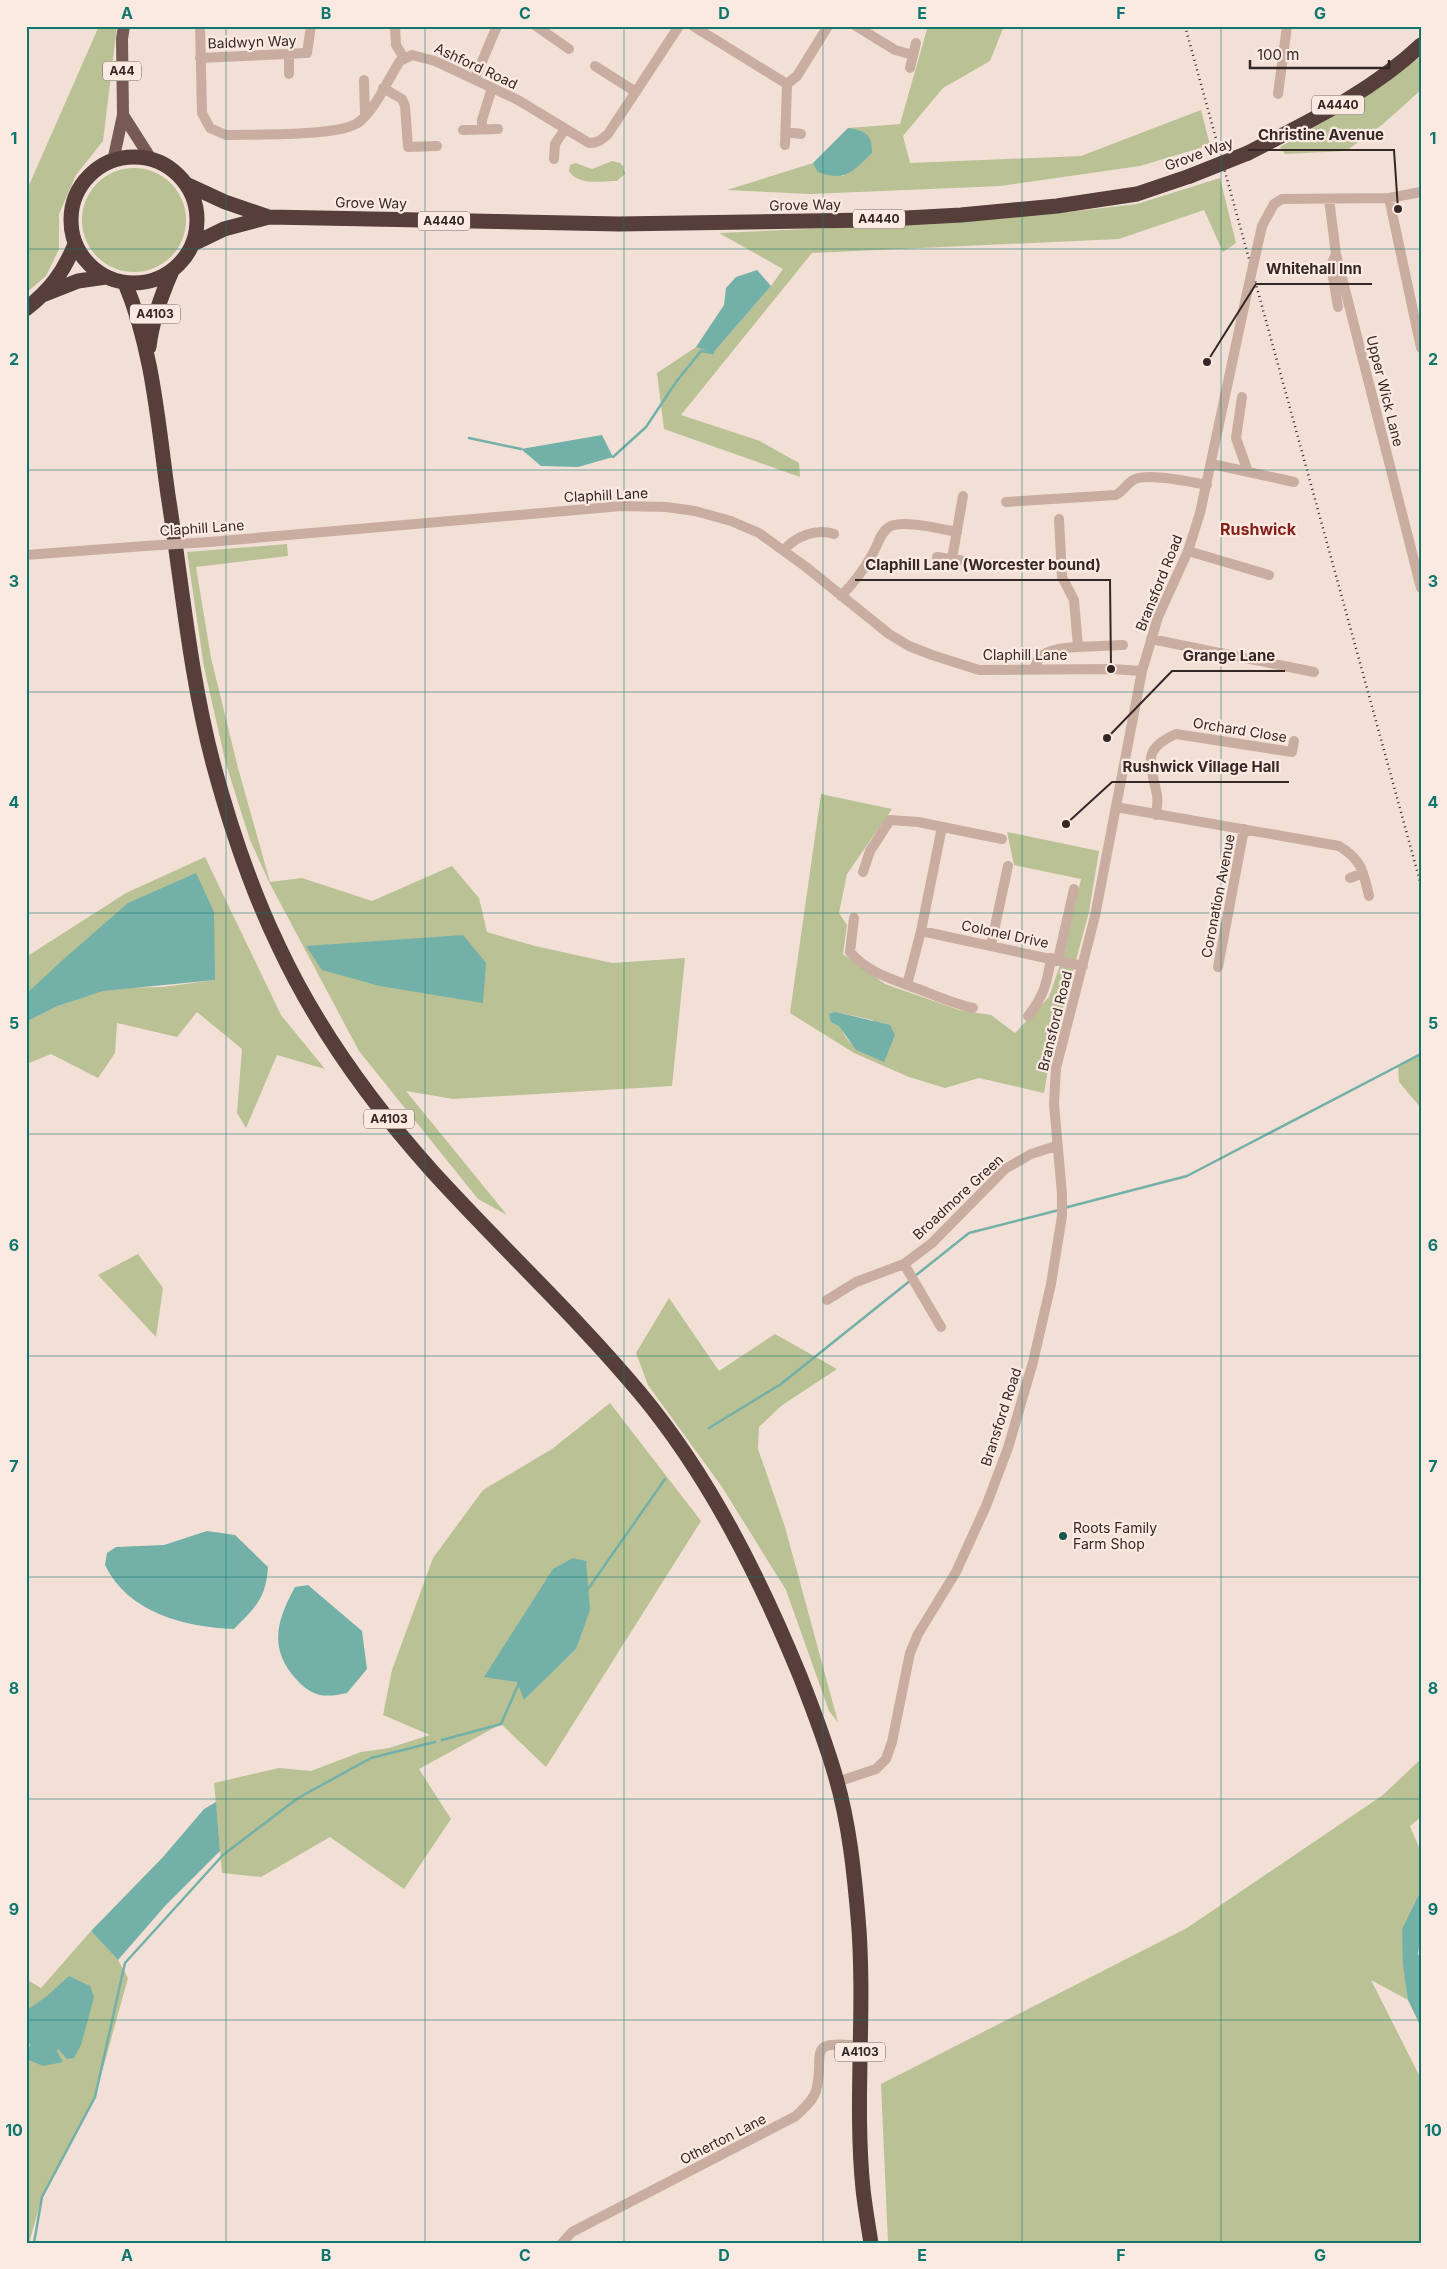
<svg xmlns="http://www.w3.org/2000/svg" width="1447" height="2269" font-family="Inter,sans-serif">
<style>
.green{fill:#bac195;fill-rule:evenodd}
.water{fill:#73b0a8}
.lines{fill:none;stroke-linecap:round;stroke-linejoin:round}
.stream{stroke:#73b0a8;stroke-width:2.5}
.minor{stroke:#caada1;stroke-width:10}
.major{stroke:#775a54;stroke-width:12}
.highway{stroke:#563e3b;stroke-width:15}
.rail{stroke:#342725;stroke-width:2.5;stroke-dasharray:1 4;stroke-linecap:butt}
.minor-bridge{stroke:#caada1;stroke-width:10}
.highway-bridge{stroke:#563e3b;stroke-width:15}
.grid{fill:none;stroke:#0f766e;stroke-width:1;stroke-opacity:0.55}
.poi-dot{fill:#185750;stroke:#faeae2;stroke-width:2}
.labels{text-anchor:middle;stroke-width:4.5;stroke-linejoin:round;paint-order:stroke}
.shield{fill:#faeae2;stroke:#6f625e;stroke-width:1}
.shield-label{font-size:12px;font-weight:bold;fill:#342725}
.street-label{font-size:14px;fill:#342725;stroke:#faeae2}
.poi-label{font-size:14px;fill:#342725;stroke:#faeae2;text-anchor:start}
.quarter-label{font-size:16px;font-weight:bold;fill:#87201a;stroke:#faeae2}
.leader{fill:none;stroke:#342725;stroke-width:2}
.callout-dot{fill:#342725;stroke:#faeae2;stroke-width:2}
.callout-label{font-size:15px;text-anchor:middle;font-weight:bold;fill:#342725;stroke:#faeae2;stroke-width:4.5;stroke-linejoin:round;paint-order:stroke}
.neatline{fill:none;stroke:#0f766e;stroke-width:2}
.grid-label{font-size:16px;text-anchor:middle;font-weight:bold;fill:#0f766e}
</style>
<rect width="100%" height="100%" fill="#f2e0d6"/>
<!-- green -->
<path class="green" d="M99 26H117L103 141 76 175 59 214V249L46 276 26 293V192Z
M928 26H1004L990 61 943 88 903 136 910 163 1081 156 1201 110 1210 145 1140 166 1001 186 811 194 727 190 813 163 843 176 871 143 848 128 900 124Z
M1421 56V90L1383 124 1346 151 1285 154 1280 147C1329 119 1377 91 1421 56Z
M612 161 620 163 623 166 625 174 617 181C601 181 578 186 569 171L570 165 576 163 592 169Z
M82 220a52 52 0 1 1 104 0a52 52 0 1 1-104 0Z
M1220 178 1236 243 1223 252 1204 210 1119 239 812 253 681 415 760 441 799 463 800 477 664 429 657 373 696 347 713 353 771 286 783 269 719 233 853 227 1068 212 1137 204Z
M287 544 288 556 196 567 211 658 238 768 270 882 302 878 372 901 452 866 479 898 487 932 535 946 612 963 685 958 672 1086 453 1099 406 1091 507 1215 478 1199 359 1051 269 882 250 840 226 764 204 667 187 552Z
M821 794 892 809 847 874 839 913 847 925 843 954 885 984 959 1010 991 1015 1015 1033 1049 997 1064 953 1081 879 1014 865 1007 832 1099 851 1089 912 1051 1052 1044 1093 979 1078 945 1088 909 1077 854 1053 790 1013ZM836 1012 873 1020 884 1061C856 1052 843 1042 836 1012Z
M205 857 281 1015 325 1069 277 1055 246 1128 237 1113 242 1049 197 1012 177 1037 117 1023 115 1053 98 1078 51 1054 29 1063 26 1057V1022L58 1006 110 988 163 987 214 980 42 981 26 994V957L126 893Z
M1421 1052V1108L1399 1082 1398 1065Z
M138 1254 163 1288 156 1337 98 1275Z
M669 1298 719 1371 775 1334 837 1369 781 1406 759 1427 758 1449 785 1527 838 1722 829 1711 786 1590 722 1487 648 1385 636 1353Z
M610 1403 701 1521 546 1767 501 1724 419 1769 451 1819 404 1889 330 1837 261 1877 222 1873 214 1783 279 1768 311 1771 361 1752 389 1748 430 1735 383 1715 392 1670 433 1558 483 1490 552 1449ZM576 1649 525 1699 517 1682 484 1676Z
M1421 1759V1817L1410 1826 1421 1852V1890L1402 1929 1408 2000 1371 1980 1421 2079V2243H888L881 2084 1187 1928 1383 1795Z
M91 1931 118 1960 128 1978 95 2097 42 2197 29 2243H26V1979L41 1988Z"/>
<!-- water -->
<path class="water" d="M848 128C866 131 872 134 872 153 852 172 846 182 818 172L813 163Z
M757 270 771 286 713 353 696 347 724 305 726 288 736 277Z
M602 435 613 457 578 467 541 466 521 449Z
M196 873 214 912 215 980 103 991 58 1006 26 1022V994L66 957 128 903Z
M463 935 486 963 483 1003 380 986 322 970 306 946Z
M836 1012 890 1025 895 1035 884 1062 856 1050 839 1026 831 1022 829 1014Z
M207 1531 235 1535 268 1567C266 1598 256 1607 234 1629 185 1627 128 1613 105 1565L107 1553 116 1547 164 1545Z
M573 1558 586 1561 590 1610 576 1649 524 1700 517 1682 484 1677 553 1569Z
M308 1585 362 1631 367 1669 347 1693C324 1698 312 1697 296 1679 268 1648 277 1620 295 1587Z
M216 1802 220 1851 165 1906 118 1960 91 1931 163 1857 204 1809Z
M1421 1890V1932L1418 1954 1421 1960V2027L1408 2000 1403 1965 1402 1929Z
M69 1976 90 1986 94 1997 81 2045 74 2058 67 2059 58 2049 57 2051 63 2062 43 2066 29 2060 26 2053 31 2044 26 2041V2011L47 1996Z"/>
<g class="lines">
<!-- stream -->
<path class="stream" d="M469 438 521 449
M613 457 646 427 676 382 701 351 713 353
M1064 1208 1187 1176 1421 1054
M915 1276 969 1233 1059 1210
M709 1428 781 1384 911 1280
M586 1592 665 1479
M442 1740 501 1724 519 1683
M34 2243 42 2197 95 2097 125 1963 223 1855 298 1798 371 1758 435 1742"/>
<!-- minor -->
<path class="minor" d="M200 26 202 113 210 128 226 135C253 134 340 137 359 122 376 109 388 79 400 61L412 55 435 61 518 100 589 143C598 143 601 140 608 134L679 26
M395 26 396 45 404 58
M536 26 569 49
M693 26 787 84
M856 26 895 50 913 55
M289 55V74
M200 58 307 53 311 26
M595 66 636 92
M910 68 916 43
M475 78 497 26
M364 80 365 116
M787 84 797 76 828 26
M383 88 402 99 405 106 408 147 437 146
M1278 94 1287 26
M482 128V120L492 88
M463 130 498 129
M786 132 801 134
M785 145 787 84
M554 159 555 144 565 129
M1389 198 1421 348
M1329 199 1336 254 1421 588
M1262 226 1274 204 1282 199 1389 198 1421 192
M1336 254 1331 265 1338 307
M1242 397 1236 438 1248 472
M1212 464 1294 482
M1006 502 1116 495C1123 491 1127 484 1133 480 1147 472 1190 482 1207 485
M209 542 622 506 666 507 695 511 731 521 759 533 806 567 889 634 909 646 932 655 979 670 1111 669 1142 671
M784 550C796 536 817 528 834 534
M1188 551 1269 575
M26 555 145 546
M937 557 965 561
M952 559 963 496
M841 596C853 584 865 568 873 553 878 545 880 533 889 527 902 519 941 529 957 532
M1151 639 1314 672
M1078 647 1123 645
M1035 669C1036 649 1063 648 1078 647L1074 600 1062 577 1059 519
M1116 807 1339 846C1362 860 1363 871 1369 896
M1156 815C1157 808 1158 801 1157 795 1151 764 1140 750 1176 734L1292 752 1294 741
M863 872 870 851 890 820 918 822 1002 839
M1350 878 1363 873
M854 918 850 952C869 974 895 980 921 990 939 997 955 1004 973 1008
M921 931 1083 966
M991 945 1008 866
M1058 959 1074 889
M1218 967 1244 829
M907 985 921 931 942 827
M1028 1016C1044 996 1047 983 1051 958
M904 1264 941 1327
M827 1300 856 1282 904 1264 932 1243 1005 1169 1031 1154 1056 1146
M837 1782 876 1769 886 1759 892 1742 910 1653 918 1634 956 1572 986 1506 1008 1448 1033 1362 1051 1284 1062 1216V1194L1054 1104 1056 1068 1095 916 1142 671 1158 617 1188 551 1200 513 1247 293
M562 2243 572 2232 796 2116C803 2109 813 2101 816 2091 826 2054 803 2039 860 2046"/>
<!-- major -->
<path class="major" d="M123 115 151 159
M113 161 123 115 122 39 124 26"/>
<!-- highway -->
<path class="highway" d="M1248 153C1308 122 1371 92 1421 45
M71 220a63 63 0 1 1 126 0a63 63 0 1 1-126 0Z
M186 184 225 202 269 217
M193 244 224 229 269 217 619 224 869 220 961 215 1057 206 1137 194 1190 176
M125 283C153 350 158 424 168 495 182 584 190 676 213 763 230 826 251 889 279 947 317 1028 372 1104 432 1171 500 1246 575 1315 640 1393 709 1476 759 1576 800 1676 813 1709 826 1743 836 1778 849 1823 854 1871 858 1917 866 2008 854 2099 863 2189 865 2207 868 2225 871 2243
M45 294 78 281 106 277
M26 309C51 289 63 273 75 244
M149 347C152 320 161 296 172 271"/>
<!-- rail -->
<path class="rail" d="M1185 26 1421 885"/>
<!-- minor-bridge -->
<path class="minor-bridge" d="M1247 293 1262 226
M145 546 209 542"/>
<!-- highway-bridge -->
<path class="highway-bridge" d="M1190 176 1248 153"/>
</g>
<!-- grid -->
<path class="grid" d="M226 26V2243M425 26V2243M624 26V2243M823 26V2243M1022 26V2243M1221 26V2243M26 249H1421M26 470H1421M26 692H1421M26 913H1421M26 1134H1421M26 1356H1421M26 1577H1421M26 1799H1421M26 2020H1421"/>
<!-- markers -->
<circle class="poi-dot" cx="1063" cy="1536" r="5"/>
<g class="labels">
<!-- shield labels -->
<g class="shield">
<rect x="103" y="61.5" width="38" height="19" rx="4"/>
<rect x="1312" y="95.5" width="52" height="19" rx="4"/>
<rect x="853" y="209.5" width="52" height="19" rx="4"/>
<rect x="418" y="211.5" width="52" height="19" rx="4"/>
<rect x="130" y="304.5" width="50" height="19" rx="4"/>
<rect x="364" y="1109.5" width="50" height="19" rx="4"/>
<rect x="835" y="2042.5" width="50" height="19" rx="4"/>
</g>
<g class="shield-label">
<text x="122" y="75">A44</text>
<text x="1338" y="109">A4440</text>
<text x="879" y="223">A4440</text>
<text x="444" y="225">A4440</text>
<text x="155" y="318">A4103</text>
<text x="389" y="1123">A4103</text>
<text x="860" y="2056">A4103</text>
</g>
<!-- street labels -->
<g class="street-label">
<text transform="translate(252 42) rotate(-2)" y="5">Baldwyn Way</text>
<text transform="translate(476 66) rotate(25)" y="5">Ashford Road</text>
<text transform="translate(1199 154) rotate(-20)" y="5">Grove Way</text>
<text transform="translate(371 203) rotate(1)" y="5">Grove Way</text>
<text transform="translate(805 205) rotate(-1)" y="5">Grove Way</text>
<text transform="translate(1385 391) rotate(76)" y="5">Upper Wick Lane</text>
<text transform="translate(606 495) rotate(-3)" y="5">Claphill Lane</text>
<text transform="translate(202 528) rotate(-4)" y="5">Claphill Lane</text>
<text transform="translate(1159 583) rotate(-68)" y="5">Bransford Road</text>
<text x="1025" y="660">Claphill Lane</text>
<text transform="translate(1240 730) rotate(9)" y="5">Orchard Close</text>
<text transform="translate(1218 896) rotate(-79)" y="5">Coronation Avenue</text>
<text transform="translate(1005 934) rotate(12)" y="5">Colonel Drive</text>
<text transform="translate(1055 1021) rotate(-76)" y="5">Bransford Road</text>
<text transform="translate(958 1197) rotate(-43)" y="5">Broadmore Green</text>
<text transform="translate(1001 1417) rotate(-72)" y="5">Bransford Road</text>
<text transform="translate(723 2139) rotate(-27)" y="5">Otherton Lane</text>
</g>
<!-- poi labels -->
<g class="poi-label">
<text x="1073" y="1533">Roots Family<tspan x="1073" dy="16">Farm Shop</tspan></text>
</g>
<!-- quarter labels -->
<g class="quarter-label">
<text x="1258" y="535">Rushwick</text>
</g>
</g>
<!-- callouts -->
<path class="leader" d="M1398 209L1394 150H1248M1207 362L1256 284H1372M1111 669L1110 580H855M1107 738L1172 671H1285M1066 824L1112 782H1289"/>
<g class="callout-dot">
<circle cx="1398" cy="209" r="5"/>
<circle cx="1207" cy="362" r="5"/>
<circle cx="1111" cy="669" r="5"/>
<circle cx="1107" cy="738" r="5"/>
<circle cx="1066" cy="824" r="5"/>
</g>
<g class="callout-label">
<text x="1321" y="140">Christine Avenue</text>
<text x="1314" y="274">Whitehall Inn</text>
<text x="983" y="570">Claphill Lane (Worcester bound)</text>
<text x="1229" y="661">Grange Lane</text>
<text x="1201" y="772">Rushwick Village Hall</text>
</g>
<!-- border -->
<rect width="1447" height="2269" fill="none" stroke="#faeae2" stroke-width="55"/>
<!-- scale -->
<path d="M1250 60v8h139v-8" fill="none" stroke="#342725" stroke-width="2.5"/>
<text x="1257" y="60" font-size="15" fill="#342725" stroke="#faeae2" stroke-width="4" paint-order="stroke">100 m</text>
<rect x="28" y="28" width="1392" height="2214" class="neatline"/>
<g class="grid-label">
<text x="127" y="19">A</text>
<text x="326" y="19">B</text>
<text x="525" y="19">C</text>
<text x="724" y="19">D</text>
<text x="922" y="19">E</text>
<text x="1121" y="19">F</text>
<text x="1320" y="19">G</text>
<text x="14" y="144">1</text>
<text x="1433" y="144">1</text>
<text x="14" y="365">2</text>
<text x="1433" y="365">2</text>
<text x="14" y="587">3</text>
<text x="1433" y="587">3</text>
<text x="14" y="808">4</text>
<text x="1433" y="808">4</text>
<text x="14" y="1029">5</text>
<text x="1433" y="1029">5</text>
<text x="14" y="1251">6</text>
<text x="1433" y="1251">6</text>
<text x="14" y="1472">7</text>
<text x="1433" y="1472">7</text>
<text x="14" y="1694">8</text>
<text x="1433" y="1694">8</text>
<text x="14" y="1915">9</text>
<text x="1433" y="1915">9</text>
<text x="14" y="2136">10</text>
<text x="1433" y="2136">10</text>
<text x="127" y="2261">A</text>
<text x="326" y="2261">B</text>
<text x="525" y="2261">C</text>
<text x="724" y="2261">D</text>
<text x="922" y="2261">E</text>
<text x="1121" y="2261">F</text>
<text x="1320" y="2261">G</text>
</g>
</svg>
